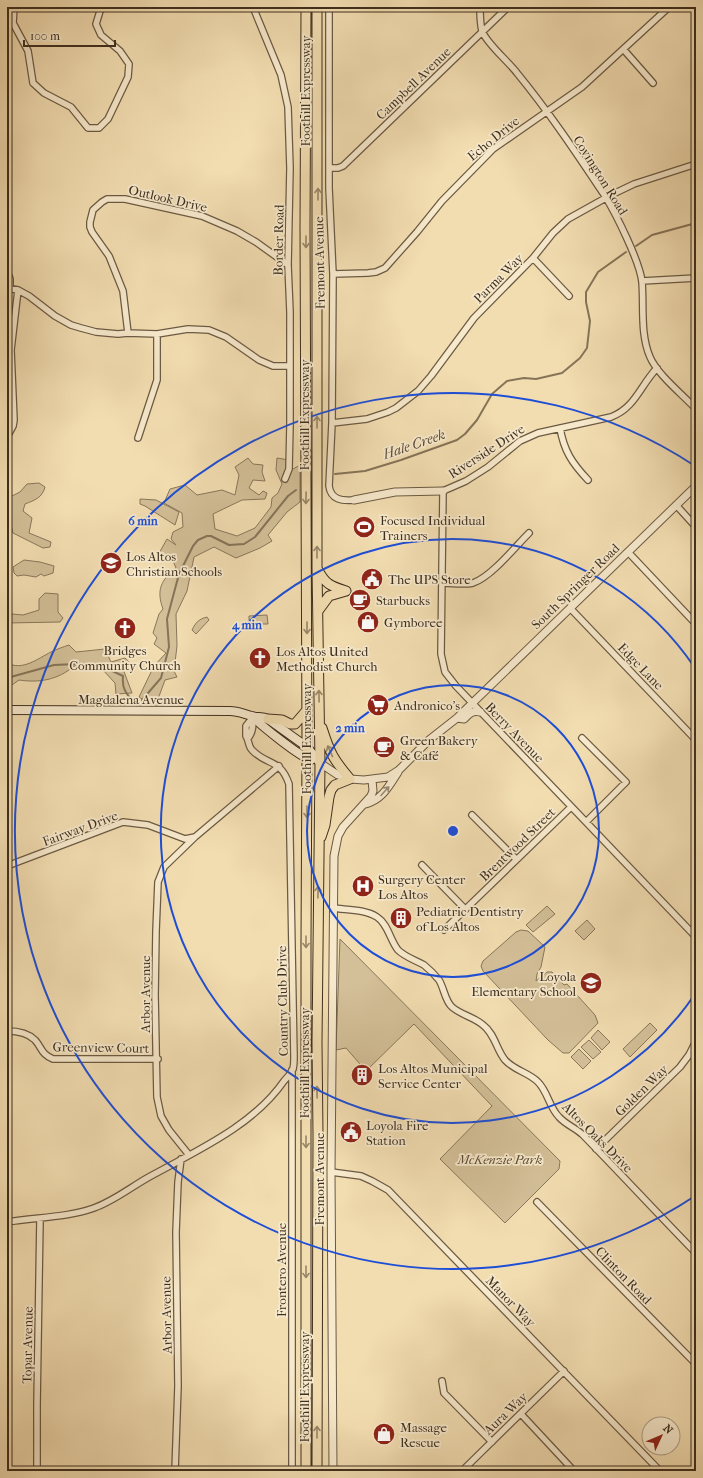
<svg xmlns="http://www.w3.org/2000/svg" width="703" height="1478" font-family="'IM FELL French Canon',serif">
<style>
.green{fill:#d3bf98;stroke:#88775b}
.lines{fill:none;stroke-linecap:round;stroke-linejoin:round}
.stream{stroke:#857458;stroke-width:2}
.minor-casing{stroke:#6b5a43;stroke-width:8}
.tertiary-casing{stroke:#6b5a43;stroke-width:9}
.secondary-casing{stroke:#3e2f1e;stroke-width:10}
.trunk-casing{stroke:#3e2f1e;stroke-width:11}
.minor{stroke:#f7e9cc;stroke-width:5.5}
.tertiary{stroke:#f7e9cc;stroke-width:7}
.secondary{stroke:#f7e9cc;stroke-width:8}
.trunk{stroke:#f2ddb1;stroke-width:9}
.oneway{stroke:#988668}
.oneway2{stroke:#9a8c75}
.ring{fill:none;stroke:#1d4ed8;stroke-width:2}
.labels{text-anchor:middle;stroke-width:3.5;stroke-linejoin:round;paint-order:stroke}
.street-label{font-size:13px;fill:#3e2f1e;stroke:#f7e9cc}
.poi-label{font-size:13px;fill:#3e2f1e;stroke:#f7e9cc;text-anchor:start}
.park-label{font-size:13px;font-style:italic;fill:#5c4c36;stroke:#f7e9cc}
.water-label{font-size:14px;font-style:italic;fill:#5c4c36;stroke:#f7e9cc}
.centre{fill:#1d4ed8;stroke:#f7e9cc;stroke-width:2}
.ring-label{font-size:12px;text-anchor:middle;font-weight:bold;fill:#1d4ed8;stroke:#f7e9cc;stroke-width:3.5;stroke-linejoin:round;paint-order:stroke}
</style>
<rect width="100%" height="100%" fill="#f2ddb1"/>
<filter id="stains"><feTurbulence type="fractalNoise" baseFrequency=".005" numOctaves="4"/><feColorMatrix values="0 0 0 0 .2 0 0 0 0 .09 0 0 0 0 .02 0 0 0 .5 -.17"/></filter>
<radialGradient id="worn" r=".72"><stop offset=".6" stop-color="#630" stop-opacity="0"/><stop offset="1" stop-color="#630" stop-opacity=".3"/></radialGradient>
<!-- green -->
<path class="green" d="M248 458 253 464 263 465 262 472 265 481 253 480 249 488 259 495 263 491 267 493 265 499 242 500 213 514 215 529 237 536 255 528 271 507 272 498 278 493 282 484 276 470 277 458 289 460 293 469 300 465V502L287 512 268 535 272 541 260 548 236 558 214 547 194 557 187 591 176 614 177 646 174 671 177 677 165 680 158 699 147 702 139 697 154 666 166 653 154 644 157 638 153 633 159 614 163 609C156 590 161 580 176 568L171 556 168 561 158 555 167 539 176 545 171 539 173 532 183 527 182 513 164 503 170 489 185 485 197 495 222 490 235 495 239 475 235 467Z
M39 483 45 487C42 498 35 500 25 504L23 511 32 518 29 533 51 542 50 547 43 548 13 533 10 522H7V500L12 496 20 492 27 484Z
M140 499 156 500 179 512 175 525 145 506 140 504Z
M24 560 40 562 54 566 53 573 44 576 41 574 36 577 24 575 17 576 14 573 13 567Z
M45 593 58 594V612L63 618 60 622 7 623V607L12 614 23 615 39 610V599Z
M267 615 268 624H254L249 620V616Z
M207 617 209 620 196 634 192 630C196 622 199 619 207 617Z
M69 645 76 652 105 649 111 662 125 658 131 664 123 669 132 693 116 694 115 683 102 669 74 666C58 680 39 683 19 680L12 685H7V663C23 671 37 659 51 652 57 649 63 647 69 645Z
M547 906 555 914 533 932 526 925Z
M587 920 595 929 584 940 575 931Z
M521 930 528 931 545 947 541 967 537 974 536 981 547 972H552L564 985 567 984 595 1015 598 1023 569 1053H563L548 1040 483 971 481 966 483 961 516 932Z
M340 939 560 1161 559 1169 505 1223 440 1159 492 1106 414 1024 366 1071 346 1048 336 1050Z
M650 1023 657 1030 630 1057 623 1049Z
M598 1030 610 1042 602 1050 591 1038Z
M589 1040 601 1052 593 1059 581 1047Z
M579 1049 591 1061 583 1069 571 1057Z"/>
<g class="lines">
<!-- stream -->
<path class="stream" d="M636 246 652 235 696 223
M335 474 365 471 401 460 457 440 465 434 477 420 492 394 507 381 524 378 536 379 562 373 580 358 587 348 590 321 586 302V292L598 272 626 252
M7 678 54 665 76 664 104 667 123 676C122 685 124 693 132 699
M142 700 161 678 169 647 167 619 179 574 193 546 198 540 207 536H211L229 545 244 544 255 537 288 496 296 490"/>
<!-- minor casing -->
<g class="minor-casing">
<path id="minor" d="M14 7 13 23 28 51 33 83 44 93 71 107 88 128H99L108 119 128 77 129 64 120 51 101 35 96 24 100 11 103 7
M253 7 281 75 288 107 290 168 288 265 290 312V425L289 469 285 479
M329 7V188L333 274 332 423 329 486C331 500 342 501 354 500
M480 7C480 15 480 23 482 31 487 44 508 61 517 73 549 112 577 154 605 196 616 214 640 262 642 282 644 306 640 334 650 357 657 374 683 395 696 409
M624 50 653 83
M329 168H338L343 166 508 7
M533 258 569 296
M7 271 10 279V288
M333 274 368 273 376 272 385 268 417 232 442 201 493 149 582 87 669 7
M642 281 696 278
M7 288 18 290 29 296 55 316 71 325 81 328 96 332 118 334 128 333 157 334 188 329 209 330 226 337 259 360 273 366H289
M128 333 123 291 109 256 92 232 90 227V222L93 210 102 202 107 199H125L202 216 237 231 256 242 288 265
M657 368C640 386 635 408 611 417L538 433 520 441 488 467 466 481 443 491 441 654 445 672 456 686 696 937
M332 423 367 419 388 412 396 408 418 391 431 376 474 318 533 258 553 233 568 219 611 195 634 184 696 164
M560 428C564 451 572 463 588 480
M7 437 13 426 14 420 11 350 18 290
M138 438 157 380V334
M676 505 696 527
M628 552 696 624
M442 583C452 583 464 585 473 583 491 577 515 547 529 533
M570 608 696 740
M248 738C253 733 253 724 253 717
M582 738 626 782 586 822
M472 815 516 859
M422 865 465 909
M7 866 123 822 148 825 185 839 195 837 279 766
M333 908C346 910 365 909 377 917 388 924 390 940 398 950 405 957 415 960 424 965 429 969 435 975 439 980 444 988 445 1001 452 1007 461 1015 474 1017 483 1025 495 1034 496 1049 505 1060 515 1071 528 1072 538 1082 548 1092 549 1107 559 1117 566 1125 576 1128 583 1135 621 1174 658 1214 696 1253
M444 930 571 807
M7 1031C16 1031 28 1033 35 1040 42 1048 41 1054 53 1059H158
M596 1149 680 1067 689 1055 696 1041
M189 1155 169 1130 161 1116 157 1097 155 995 156 931 158 882 164 867 195 837
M331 1172 361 1176 372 1181 388 1190 660 1471
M537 1202 696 1364
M7 1222C36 1217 66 1218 94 1208 114 1201 131 1187 149 1177 196 1151 253 1126 284 1081 287 1078 291 1073 293 1069 294 1065 294 1061 294 1057L289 784C280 758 267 766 252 750 248 746 249 740 246 736V726L253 717
M442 1381 444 1393 492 1442
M521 1414 574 1471
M37 1471V1404L40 1219
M175 1471 178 1386 176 1232 178 1182 181 1159
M292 1471V1070
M462 1471 564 1371"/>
</g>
<!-- tertiary casing -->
<g class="tertiary-casing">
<path id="tertiary" d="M354 500 395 492 443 491
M457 718 464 719C469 714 472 710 480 712
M320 763 338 775 350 779 364 780 388 777 399 770 429 740 457 718 696 486
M365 804C382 800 389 786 398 772
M333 1471 331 1172 334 856 338 836 343 827 371 796 373 791 372 780"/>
</g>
<!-- secondary casing -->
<g class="secondary-casing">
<path id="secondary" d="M7 710 230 711C238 711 244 714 252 716 258 718 262 716 268 719L307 747 320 763
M253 717C263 727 299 756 311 760"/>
</g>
<!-- trunk casing -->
<g class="trunk-casing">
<path id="trunk" d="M318 570C326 585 331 586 346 591
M318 611 329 596 346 591
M268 719 282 720 290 724H295L307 710
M321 837 325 825 329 797 331 790 335 785 350 779C333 759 330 753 322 728
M306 1471V940L307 747 305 227 306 7
M317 1471 318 1135 317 1043 320 763 317 568V7"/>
</g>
<!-- minor -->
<use href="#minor" class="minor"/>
<!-- tertiary -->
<use href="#tertiary" class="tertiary"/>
<!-- secondary -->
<use href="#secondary" class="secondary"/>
<!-- trunk -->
<use href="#trunk" class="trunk"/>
</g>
<!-- one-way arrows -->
<defs><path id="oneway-shaft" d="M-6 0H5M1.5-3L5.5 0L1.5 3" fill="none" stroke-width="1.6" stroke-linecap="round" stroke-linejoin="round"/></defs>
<g class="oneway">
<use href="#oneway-shaft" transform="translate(318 194) rotate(-90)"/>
<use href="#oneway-shaft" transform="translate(306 242) rotate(90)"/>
<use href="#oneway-shaft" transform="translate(317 422) rotate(-90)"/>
<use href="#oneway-shaft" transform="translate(306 498) rotate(91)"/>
<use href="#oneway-shaft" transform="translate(317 552) rotate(-90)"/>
<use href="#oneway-shaft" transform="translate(307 628) rotate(90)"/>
<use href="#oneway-shaft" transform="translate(319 696) rotate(-91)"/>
<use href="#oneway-shaft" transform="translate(330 751) rotate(-114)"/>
<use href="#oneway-shaft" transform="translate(307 812) rotate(90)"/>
<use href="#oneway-shaft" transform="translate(318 892) rotate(-89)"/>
<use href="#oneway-shaft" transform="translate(306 942) rotate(90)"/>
<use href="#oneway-shaft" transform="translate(317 1092) rotate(-91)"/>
<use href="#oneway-shaft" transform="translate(306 1142) rotate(90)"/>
<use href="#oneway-shaft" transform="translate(306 1272) rotate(90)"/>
<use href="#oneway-shaft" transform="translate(317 1432) rotate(-90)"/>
</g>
<use class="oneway2" href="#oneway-shaft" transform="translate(385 791) rotate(-48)"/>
<!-- distance rings -->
<g class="ring">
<circle cx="453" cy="831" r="146"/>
<path d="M695 994A292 292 0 1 1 695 668"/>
<path d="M695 1196A438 438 0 1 1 695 466"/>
</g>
<!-- icons -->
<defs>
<g id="stadium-disc" transform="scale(1.15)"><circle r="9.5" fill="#8f2418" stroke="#f7e9cc"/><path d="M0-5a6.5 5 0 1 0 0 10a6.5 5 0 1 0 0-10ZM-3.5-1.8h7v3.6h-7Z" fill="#fff"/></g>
<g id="school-disc" transform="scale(1.15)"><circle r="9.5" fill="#8f2418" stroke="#f7e9cc"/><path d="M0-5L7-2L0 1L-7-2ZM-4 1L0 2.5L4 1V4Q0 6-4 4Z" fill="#fff"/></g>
<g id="civic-disc" transform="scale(1.15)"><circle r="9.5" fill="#8f2418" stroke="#f7e9cc"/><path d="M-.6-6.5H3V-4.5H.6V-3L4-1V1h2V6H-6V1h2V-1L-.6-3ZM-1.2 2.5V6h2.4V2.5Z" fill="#fff"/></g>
<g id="cafe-disc" transform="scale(1.15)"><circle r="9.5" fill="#8f2418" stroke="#f7e9cc"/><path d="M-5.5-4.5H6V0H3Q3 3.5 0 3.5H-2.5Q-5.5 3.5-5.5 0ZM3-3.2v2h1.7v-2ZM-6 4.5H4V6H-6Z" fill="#fff"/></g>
<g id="shop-disc" transform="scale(1.15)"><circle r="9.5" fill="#8f2418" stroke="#f7e9cc"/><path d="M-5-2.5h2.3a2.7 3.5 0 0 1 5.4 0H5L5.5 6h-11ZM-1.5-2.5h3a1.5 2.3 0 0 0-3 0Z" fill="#fff"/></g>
<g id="church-disc" transform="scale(1.15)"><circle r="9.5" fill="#8f2418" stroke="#f7e9cc"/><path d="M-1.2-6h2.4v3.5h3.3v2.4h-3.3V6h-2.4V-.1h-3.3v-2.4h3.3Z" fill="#fff"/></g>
<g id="supermarket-disc" transform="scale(1.15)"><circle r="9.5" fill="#8f2418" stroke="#f7e9cc"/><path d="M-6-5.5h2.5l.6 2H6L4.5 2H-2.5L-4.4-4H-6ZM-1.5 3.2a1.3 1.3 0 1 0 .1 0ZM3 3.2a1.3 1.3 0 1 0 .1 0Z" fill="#fff"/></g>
<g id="hospital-disc" transform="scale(1.15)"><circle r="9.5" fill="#8f2418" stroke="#f7e9cc"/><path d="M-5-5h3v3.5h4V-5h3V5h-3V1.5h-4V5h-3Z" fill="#fff"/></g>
<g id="building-disc" transform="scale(1.15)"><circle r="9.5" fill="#8f2418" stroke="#f7e9cc"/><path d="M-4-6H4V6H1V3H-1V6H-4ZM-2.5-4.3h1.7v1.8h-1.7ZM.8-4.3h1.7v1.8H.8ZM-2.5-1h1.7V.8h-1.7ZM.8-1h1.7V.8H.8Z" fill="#fff"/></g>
</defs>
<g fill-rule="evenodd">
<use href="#stadium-disc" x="364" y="527"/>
<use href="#school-disc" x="111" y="563"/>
<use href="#civic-disc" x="372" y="579"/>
<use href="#cafe-disc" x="360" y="600"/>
<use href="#shop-disc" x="368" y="622"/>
<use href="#church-disc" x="125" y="628"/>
<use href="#church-disc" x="260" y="658"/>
<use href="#supermarket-disc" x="378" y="705"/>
<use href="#cafe-disc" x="384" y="747"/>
<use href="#hospital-disc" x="363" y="886"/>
<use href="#building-disc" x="401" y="918"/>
<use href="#school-disc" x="591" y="983"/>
<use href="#building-disc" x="362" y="1075"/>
<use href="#civic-disc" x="351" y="1132"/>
<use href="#shop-disc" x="384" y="1434"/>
</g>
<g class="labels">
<!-- street labels -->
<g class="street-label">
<text transform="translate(413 83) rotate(-44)" y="5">Campbell Avenue</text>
<text transform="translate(305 91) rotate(-90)" y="5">Foothill Expressway</text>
<text transform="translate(493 138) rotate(-39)" y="5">Echo Drive</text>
<text transform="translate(601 175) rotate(58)" y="5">Covington Road</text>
<text transform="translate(168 198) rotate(13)" y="5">Outlook Drive</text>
<text transform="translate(278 240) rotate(-89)" y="5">Border Road</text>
<text transform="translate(319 263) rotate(-91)" y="5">Fremont Avenue</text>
<text transform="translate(498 278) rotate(-45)" y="5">Parma Way</text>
<text transform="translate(304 415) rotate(-90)" y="5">Foothill Expressway</text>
<text transform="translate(486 451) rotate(-33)" y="5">Riverside Drive</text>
<text transform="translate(575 586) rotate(-44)" y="5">South Springer Road</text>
<text transform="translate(641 666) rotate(46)" y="5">Edge Lane</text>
<text x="131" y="704">Magdalena Avenue</text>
<text transform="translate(515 732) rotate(46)" y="5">Berry Avenue</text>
<text transform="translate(306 739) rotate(-90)" y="5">Foothill Expressway</text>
<text transform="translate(80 828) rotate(-20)" y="5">Fairway Drive</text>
<text transform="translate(517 844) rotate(-44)" y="5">Brentwood Street</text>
<text transform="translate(145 994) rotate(-90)" y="5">Arbor Avenue</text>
<text transform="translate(282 1001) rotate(-91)" y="5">Country Club Drive</text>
<text transform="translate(101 1047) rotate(1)" y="5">Greenview Court</text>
<text transform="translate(304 1063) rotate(-90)" y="5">Foothill Expressway</text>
<text transform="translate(641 1090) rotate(-44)" y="5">Golden Way</text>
<text transform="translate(598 1137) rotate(45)" y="5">Altos Oaks Drive</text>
<text transform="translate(319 1179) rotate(-90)" y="5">Fremont Avenue</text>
<text transform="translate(281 1270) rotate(-90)" y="5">Frontero Avenue</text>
<text transform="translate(624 1275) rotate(46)" y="5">Clinton Road</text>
<text transform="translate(511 1301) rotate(46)" y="5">Manor Way</text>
<text transform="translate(166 1315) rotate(-91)" y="5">Arbor Avenue</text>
<text transform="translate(27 1345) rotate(-89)" y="5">Topar Avenue</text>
<text transform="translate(304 1387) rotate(-90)" y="5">Foothill Expressway</text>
<text transform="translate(505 1413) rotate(-44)" y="5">Aura Way</text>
</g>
<!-- poi labels -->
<g class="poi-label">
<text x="380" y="525">Focused Individual<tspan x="380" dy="15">Trainers</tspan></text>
<text x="126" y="561">Los Altos<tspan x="126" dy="15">Christian Schools</tspan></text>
<text x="388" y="584">The UPS Store</text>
<text x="376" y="605">Starbucks</text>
<text x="384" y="627">Gymboree</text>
<text x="125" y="655" text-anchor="middle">Bridges<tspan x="125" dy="15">Community Church</tspan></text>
<text x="276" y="656">Los Altos United<tspan x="276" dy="15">Methodist Church</tspan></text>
<text x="394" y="710">Andronico’s</text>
<text x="400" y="745">Green Bakery<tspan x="400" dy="15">&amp; Café</tspan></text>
<text x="378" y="884">Surgery Center<tspan x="378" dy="15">Los Altos</tspan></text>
<text x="416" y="916">Pediatric Dentistry<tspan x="416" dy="15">of Los Altos</tspan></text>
<text x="576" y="981" text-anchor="end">Loyola<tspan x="576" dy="15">Elementary School</tspan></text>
<text x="378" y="1073">Los Altos Municipal<tspan x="378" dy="15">Service Center</tspan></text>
<text x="366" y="1130">Loyola Fire<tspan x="366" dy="15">Station</tspan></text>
<text x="400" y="1432">Massage<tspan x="400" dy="15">Rescue</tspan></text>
</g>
<!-- park labels -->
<g class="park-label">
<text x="500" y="1164">McKenzie Park</text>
</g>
<!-- water labels -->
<g class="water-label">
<text transform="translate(414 444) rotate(-19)" y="5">Hale Creek</text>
</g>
</g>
<circle cx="453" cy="831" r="6" class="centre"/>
<g class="ring-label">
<text x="143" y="525">6 min</text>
<text x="247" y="629">4 min</text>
<text x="350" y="732">2 min</text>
</g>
<!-- margin -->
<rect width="703" height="1478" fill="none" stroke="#f2ddb1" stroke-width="24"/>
<rect x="8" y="8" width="687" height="1462" fill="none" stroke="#3e2f1e" stroke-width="2"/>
<rect x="12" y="12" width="679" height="1454" fill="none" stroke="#3e2f1e"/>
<!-- north arrow -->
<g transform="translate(661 1436) rotate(46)"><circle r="19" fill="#f7e9cc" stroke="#ad9f86"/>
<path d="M0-3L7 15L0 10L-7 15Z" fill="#8f2418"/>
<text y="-6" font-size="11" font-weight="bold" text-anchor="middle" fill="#3e2f1e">N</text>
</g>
<!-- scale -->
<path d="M24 40v6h91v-6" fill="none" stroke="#3e2f1e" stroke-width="2"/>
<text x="30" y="40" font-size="12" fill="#3e2f1e" stroke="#f7e9cc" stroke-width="3" paint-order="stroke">100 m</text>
<rect width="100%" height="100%" filter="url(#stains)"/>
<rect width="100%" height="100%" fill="url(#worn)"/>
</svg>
